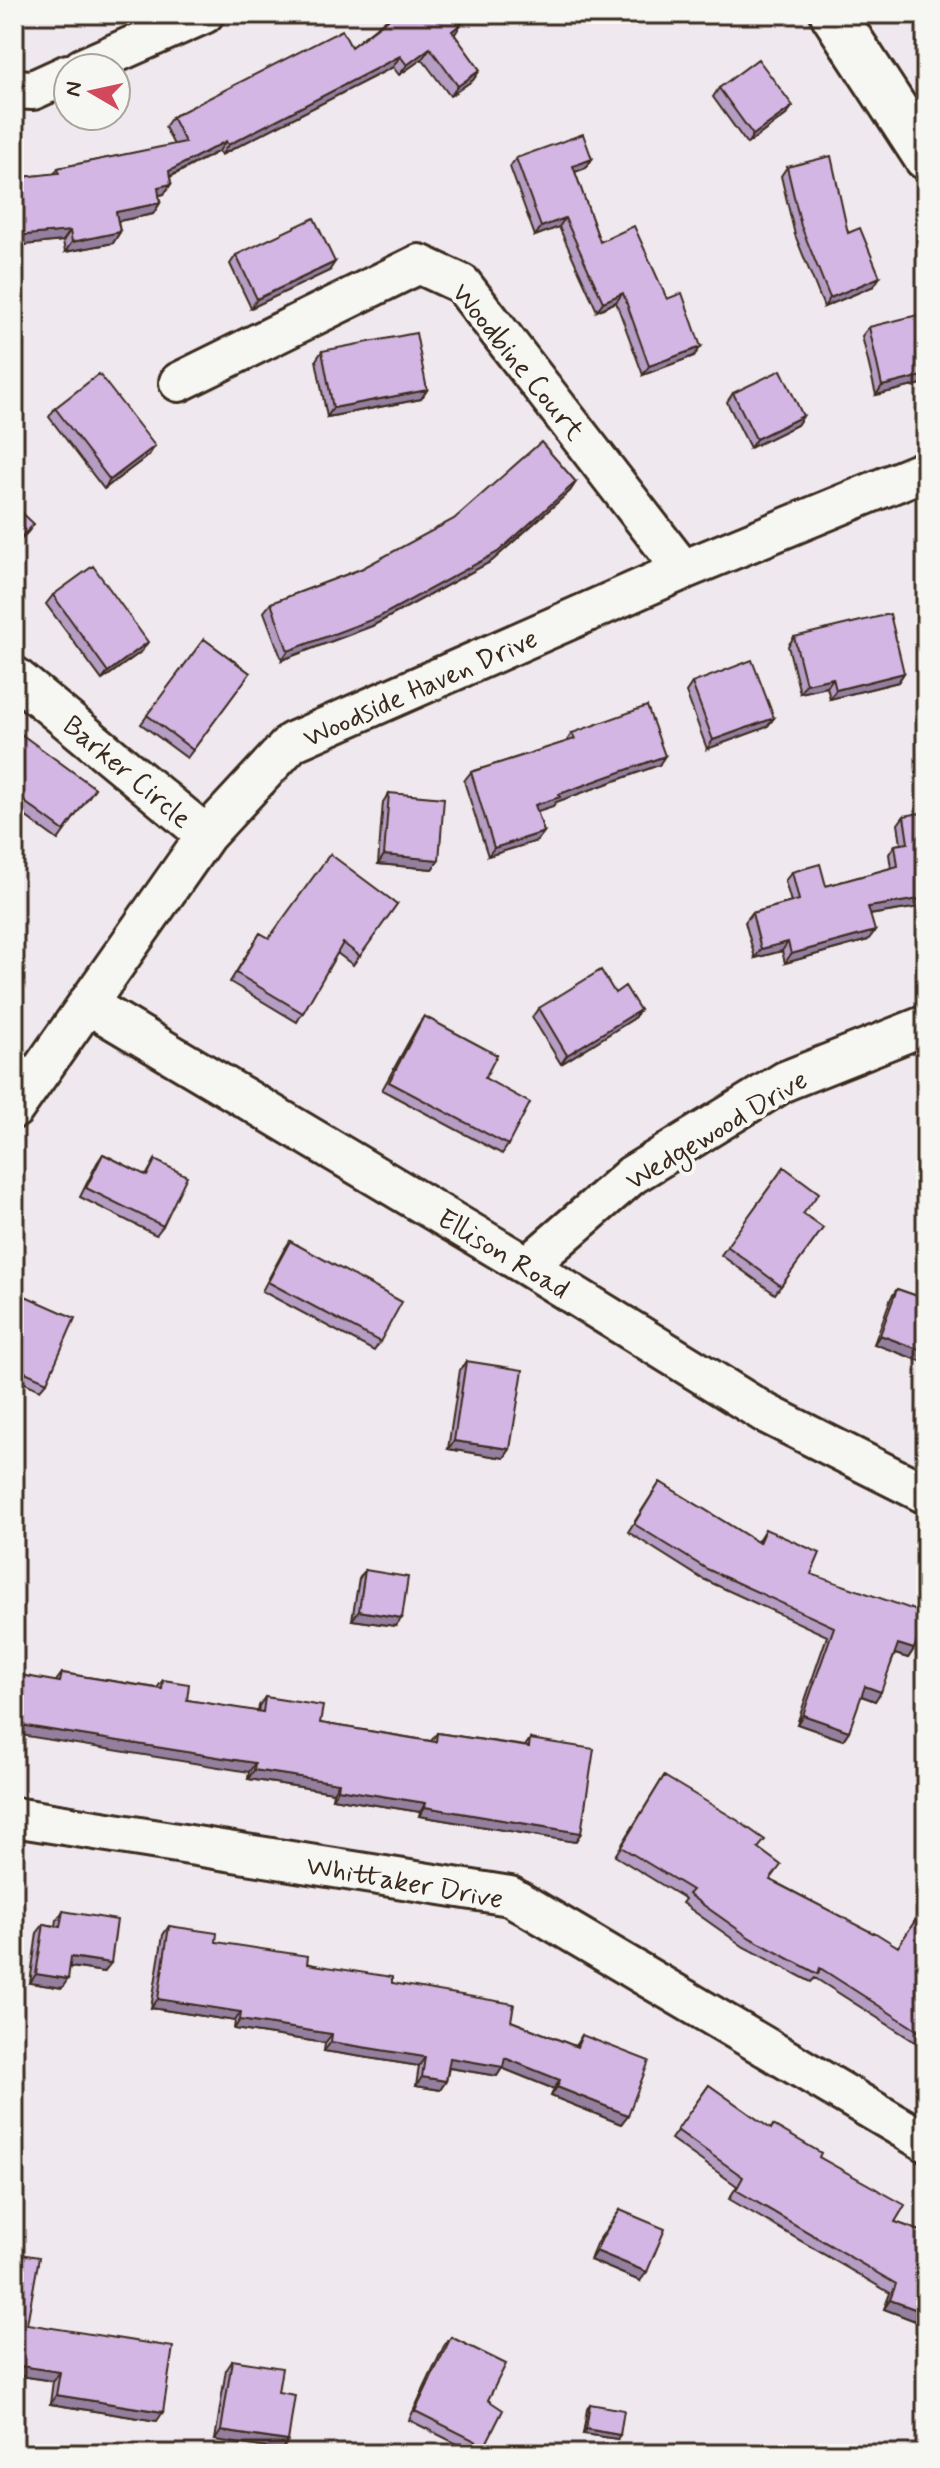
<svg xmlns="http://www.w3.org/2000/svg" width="940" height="2468" font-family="Mynerve,sans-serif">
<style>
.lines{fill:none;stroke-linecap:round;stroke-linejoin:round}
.street-casing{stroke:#3b2a1e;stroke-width:44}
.secondary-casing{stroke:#3b2a1e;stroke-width:50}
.street{stroke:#f6f6f2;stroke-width:38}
.secondary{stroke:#f6f6f2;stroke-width:44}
.wall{fill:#b59dc3;stroke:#3b2a1e;stroke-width:2}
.shaded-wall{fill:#947f9f;stroke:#3b2a1e;stroke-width:2}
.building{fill:#d3b6e3;stroke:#3b2a1e;stroke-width:2}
.labels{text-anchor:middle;stroke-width:8;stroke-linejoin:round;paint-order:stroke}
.street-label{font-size:28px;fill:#3b2a1e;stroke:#f6f6f2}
</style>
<rect width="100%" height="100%" fill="#efe9ef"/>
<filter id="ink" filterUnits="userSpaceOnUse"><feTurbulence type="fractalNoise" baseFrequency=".0125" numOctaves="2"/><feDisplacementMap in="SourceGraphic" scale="16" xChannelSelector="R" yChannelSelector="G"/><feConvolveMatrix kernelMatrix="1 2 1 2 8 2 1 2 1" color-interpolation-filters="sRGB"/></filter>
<g filter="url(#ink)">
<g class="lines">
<!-- street casing -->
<g class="street-casing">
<path id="street" d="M82 68 204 14
M14 89 33 90 68 74
M179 382 419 264 462 284 683 570
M14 676 206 835
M87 1004 527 1266 765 1413 926 1494
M14 1109 206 835 292 742 683 570 926 470
M527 1266 632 1175 785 1081 926 1025
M14 1817 510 1896 926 2142"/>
</g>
<!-- secondary casing -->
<g class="secondary-casing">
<path id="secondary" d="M833 14 926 157"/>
</g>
<!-- street -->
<use href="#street" class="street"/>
<!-- secondary -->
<use href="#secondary" class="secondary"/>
</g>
<!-- wall -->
<path class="wall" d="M393 14H461L457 17 454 34 480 70 473 80 450 96 422 59 399 75 393 67 221 155 219 151 170 177 171 184 164 194 159 195 160 203 153 214 118 221 120 232 113 243 65 252 63 241 14 246V178L54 174 58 168 174 145 165 127 172 117 351 47Z
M629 14H651L634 23Z
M719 88 786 115 747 144 713 97Z
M516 158 592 159 586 168 575 172 600 242 667 299 694 356 643 375 616 302 597 311 559 227 535 236 510 167Z
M787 167 848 233 874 286 824 307 795 235 781 176Z
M236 255 329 271 251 308 230 264Z
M869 327 926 333V383L876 395 862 336Z
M322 351 427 390 421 399 327 417 316 360Z
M733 393 803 416 797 425 750 448 727 402Z
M55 408 149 455 104 489 49 417Z
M576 482 570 491 492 561 372 626 282 660 264 612 271 603 361 569Z
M53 595 142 651 102 680 46 604Z
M794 637 904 673 898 682 830 699 827 687 800 693 788 646Z
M204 639 250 673 187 758 141 724Z
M692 683 774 718 767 727 707 749 686 692Z
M572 733 659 765 556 802 553 806 537 811 544 832 537 841 488 856 464 781 471 772 566 742Z
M14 743 95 788 58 840 14 808Z
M389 793 439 860 432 869 378 864 383 802Z
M904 816 926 906 870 915 868 940 785 963 782 951 755 958 745 922 752 913 791 902 785 881 792 872 826 886 891 868 889 854 895 845 901 844 898 824Z
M397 904 353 965 337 953 297 1022 230 982 260 933 269 938Z
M615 993 640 1010 633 1019 561 1064 532 1017 539 1008Z
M424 1016 485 1078 508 1145 502 1154 382 1090 418 1025Z
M103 1154 146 1176 155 1160 163 1226 156 1235 80 1197 97 1163Z
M926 1164V1178L923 1169Z
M784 1167 804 1214 823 1228 775 1294 721 1255Z
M290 1241 380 1342 374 1351 262 1291 284 1250Z
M897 1289 926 1299 874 1344 891 1298Z
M14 1291 47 1382 40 1390 14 1378Z
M466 1361 510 1449 504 1458 448 1449 460 1370Z
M660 1482 757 1542 765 1529 811 1574 914 1649 908 1658 895 1654 875 1701 861 1696 849 1731 843 1740 797 1724 827 1636 701 1578 628 1532Z
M365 1570 395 1626 352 1620 359 1579Z
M62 1673 157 1688 163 1680 187 1700 258 1712 259 1706 265 1697 320 1723 431 1741 437 1733 525 1746 530 1739 581 1833 575 1842 419 1816 420 1812 332 1798 333 1792 248 1779 249 1772 56 1681Z
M664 1776 758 1848 771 1880 898 1947 926 1904V2049L815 1978 811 1982 744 1947 682 1903 685 1899 615 1856Z
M63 1911 104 1972 70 1967 62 1988 30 1983 37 1933 44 1924 56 1926 57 1920Z
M169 1926 216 1942 392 1983 511 2021 575 2046 582 2035 628 2115 621 2124 551 2096 554 2089 502 2068 497 2076 449 2068 446 2081 440 2090 416 2086 419 2066 324 2051 325 2043 234 2029 235 2021 151 2008 163 1935Z
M709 2085 770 2129 819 2157 895 2222 926 2233V2325L884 2309 890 2293 729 2199 737 2186 671 2139Z
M620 2210 640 2281 590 2260 596 2244Z
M14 2253 27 2324 157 2421 50 2404 53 2381 14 2375Z
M451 2337 488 2400 485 2446 480 2454H477L409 2420 444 2346Z
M232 2360 278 2392 282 2450 215 2440 226 2369Z
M590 2404 617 2439 583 2434 587 2409Z"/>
<!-- shaded-wall -->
<path class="shaded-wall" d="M640 14H651L634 23Z
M462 23 455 34 444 41 452 31Z
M430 48 422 59 399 75 407 65Z
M400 56 393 67 221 155 228 145Z
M480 70 473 80 450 96 458 86Z
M793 106 786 115 747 144 753 135Z
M226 141 219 151 161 181 169 171Z
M592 159 586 168 566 175 573 166Z
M171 184 164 194 150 197 158 187Z
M160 203 153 214 109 223 116 212Z
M565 218 559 227 535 236 541 227Z
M70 231 63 241 14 246V236Z
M120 232 113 243 65 252 72 242Z
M335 262 329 271 251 308 257 299Z
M880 277 874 286 824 307 830 298Z
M623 293 616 302 597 311 603 302Z
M701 347 694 356 643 375 649 366Z
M926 375V383L876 395 882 386Z
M427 390 421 399 327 417 333 408Z
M803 416 797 425 750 448 756 439Z
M155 446 149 455 104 489 110 480Z
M576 482 570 491 492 561 372 626 282 660 288 651Z
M34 524 28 532 14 547V545Z
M148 642 142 651 102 680 108 672Z
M904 673 898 682 830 699 836 690Z
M833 678 827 687 800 693 806 684Z
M774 718 767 727 707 749 713 740Z
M665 756 659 765 556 802 553 806 529 814 535 805 559 794Z
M544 832 537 841 488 856 494 848Z
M384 855 439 860 432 869 378 864Z
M926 898V906L862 916 868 907Z
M875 931 868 940 785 963 791 954Z
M788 942 782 951 755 958 761 949Z
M640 1010 633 1019 561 1064 567 1055Z
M880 1335 926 1352V1363L874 1344Z
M454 1441 510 1449 504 1458 448 1449Z
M359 1611 402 1618 395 1626 352 1620Z
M898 1644 914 1649 908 1658 892 1653Z
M865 1686 881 1692 875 1701 859 1695Z
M803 1715 849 1731 843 1740 797 1724Z
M14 1724 255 1763 249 1772 14 1734Z
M254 1770 339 1783 333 1792 248 1779Z
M338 1789 426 1803 420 1812 332 1798Z
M425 1807 581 1833 575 1842 419 1816Z
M71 1957 111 1963 104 1972 65 1966Z
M36 1974 68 1979 62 1988 30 1983Z
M158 1999 241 2012 235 2021 151 2008Z
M240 2020 332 2034 325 2043 234 2029Z
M331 2042 425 2057 419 2066 324 2051Z
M450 2058H505L560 2080 554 2089 502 2068 497 2076 444 2067Z
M422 2077 446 2081 440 2090 416 2086Z
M557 2087 628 2115 621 2124 551 2096Z
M596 2251 647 2272 640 2281 590 2260Z
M890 2300 926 2313V2325L884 2309Z
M14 2365 60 2372 53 2381 14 2375Z
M56 2395 163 2412 157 2421 50 2404Z
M586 2429 620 2435 617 2439 583 2434Z
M221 2431 288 2441 282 2450 215 2440Z"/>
<!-- building -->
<path class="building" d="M395 14H455L462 23 452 31 480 70 458 86 430 48 407 65 400 56 228 145 226 141 169 171 171 184 158 187 160 203 116 212 120 232 72 242 70 231 14 236V178L59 173 58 168 185 142 172 117 342 30 351 47Z
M758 59 793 106 753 135 719 88Z
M583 134 592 159 573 166 600 242 634 226 667 299 682 293 701 347 649 366 623 293 603 302 565 218 541 227 516 158Z
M831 156 848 233 860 228 880 277 830 298 801 226 787 167Z
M314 218 335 262 257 299 236 255Z
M922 314 926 333V375L882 386 869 327Z
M416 333 427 390 333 408 322 351Z
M781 370 803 416 756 439 733 393Z
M99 374 155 446 110 480 55 408Z
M541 442 576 482 498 552 379 617 288 651 271 603 361 569 454 519Z
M14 505 34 524 14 545Z
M93 566 148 642 108 672 53 595Z
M890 614 904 673 836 690 833 678 806 684 794 637Z
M204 639 250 673 193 750 147 715Z
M752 660 774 718 713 740 692 683Z
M647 706 665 756 559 794 560 797 535 805 544 832 494 848 471 772 575 739 572 733Z
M21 734 95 788 64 831 14 794V743Z
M389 793 444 798 439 860 384 855Z
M926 812V898L868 907 875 931 791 954 788 942 761 949 752 913 799 900 792 872 820 864 826 886 898 866 895 845 908 843 904 816Z
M330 854 397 904 360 956 343 943 303 1013 236 973 260 933 269 938Z
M601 970 615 993 625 986 640 1010 567 1055 539 1008Z
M424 1016 497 1055 485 1078 530 1103 508 1145 389 1082Z
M103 1154 147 1176 155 1160 187 1176 163 1226 86 1188Z
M784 1167 819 1193 803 1214 823 1228 781 1286 727 1246Z
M290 1241 402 1302 380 1342 268 1282Z
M897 1289 926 1299V1352L880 1335Z
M14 1291 75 1318 47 1382 14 1367Z
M466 1361 523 1370 510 1449 454 1441Z
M660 1482 759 1543 765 1529 820 1553 811 1574 926 1614 914 1649 898 1644 881 1692 865 1686 849 1731 803 1715 834 1627 707 1569 634 1524Z
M365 1570 408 1577 402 1618 359 1611Z
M62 1673 162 1689 163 1680 189 1684 187 1700 263 1712 265 1697 323 1706 320 1723 436 1742 437 1733 529 1747 530 1739 594 1749 581 1833 425 1807 426 1803 338 1789 339 1783 254 1770 255 1763 14 1724V1674L60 1682Z
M664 1776 737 1820 765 1840 758 1848 781 1865 770 1880 873 1933 874 1932 898 1947 926 1904V2036L820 1968 818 1974 750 1938 688 1894 692 1890 621 1847Z
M63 1911 117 1920 111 1963 71 1957 68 1979 36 1974 44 1924 60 1927Z
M169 1926 217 1933 216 1942 308 1956 307 1964 392 1977V1983L514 2004 511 2021 577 2047 582 2035 649 2061 628 2115 557 2087 560 2080 505 2058 503 2067 450 2058 446 2081 422 2077 425 2057 331 2042 332 2034 240 2020 241 2012 158 1999Z
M709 2085 771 2129 773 2125 821 2153 819 2157 905 2205 895 2222 926 2233V2313L890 2300 896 2284 736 2190 743 2177 677 2130Z
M620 2210 665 2229 647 2272 596 2251 603 2236Z
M14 2253 39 2257 27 2324 173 2347 163 2412 56 2395 60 2372 14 2365Z
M451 2337 506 2364 488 2400 503 2410 485 2446 415 2411Z
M232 2360 282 2368 278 2392 295 2395 288 2441 221 2431Z
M590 2404 624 2410 620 2435 586 2429Z"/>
</g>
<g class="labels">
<!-- street labels -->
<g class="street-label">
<text transform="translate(519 361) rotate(51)" y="10">Woodbine Court</text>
<text transform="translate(420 687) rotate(-24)" y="10">Woodside Haven Drive</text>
<text transform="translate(128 771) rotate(40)" y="10">Barker Circle</text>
<text transform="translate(716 1129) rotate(-31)" y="10">Wedgewood Drive</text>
<text transform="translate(504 1253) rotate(31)" y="10">Ellison Road</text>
<text transform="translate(405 1881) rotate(10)" y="10">Whittaker Drive</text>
</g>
</g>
<!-- margin -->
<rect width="940" height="2468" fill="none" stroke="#f6f6f2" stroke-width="48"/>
<rect x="24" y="24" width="892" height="2420" fill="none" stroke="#3b2a1e" stroke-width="3" filter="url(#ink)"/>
<!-- north arrow -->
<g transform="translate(92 92) rotate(279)"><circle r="38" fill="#f6f6f2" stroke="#aba49d" stroke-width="2"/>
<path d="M0-6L14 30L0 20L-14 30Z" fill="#d1495b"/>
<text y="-12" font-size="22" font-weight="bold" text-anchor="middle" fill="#3b2a1e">N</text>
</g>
</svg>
